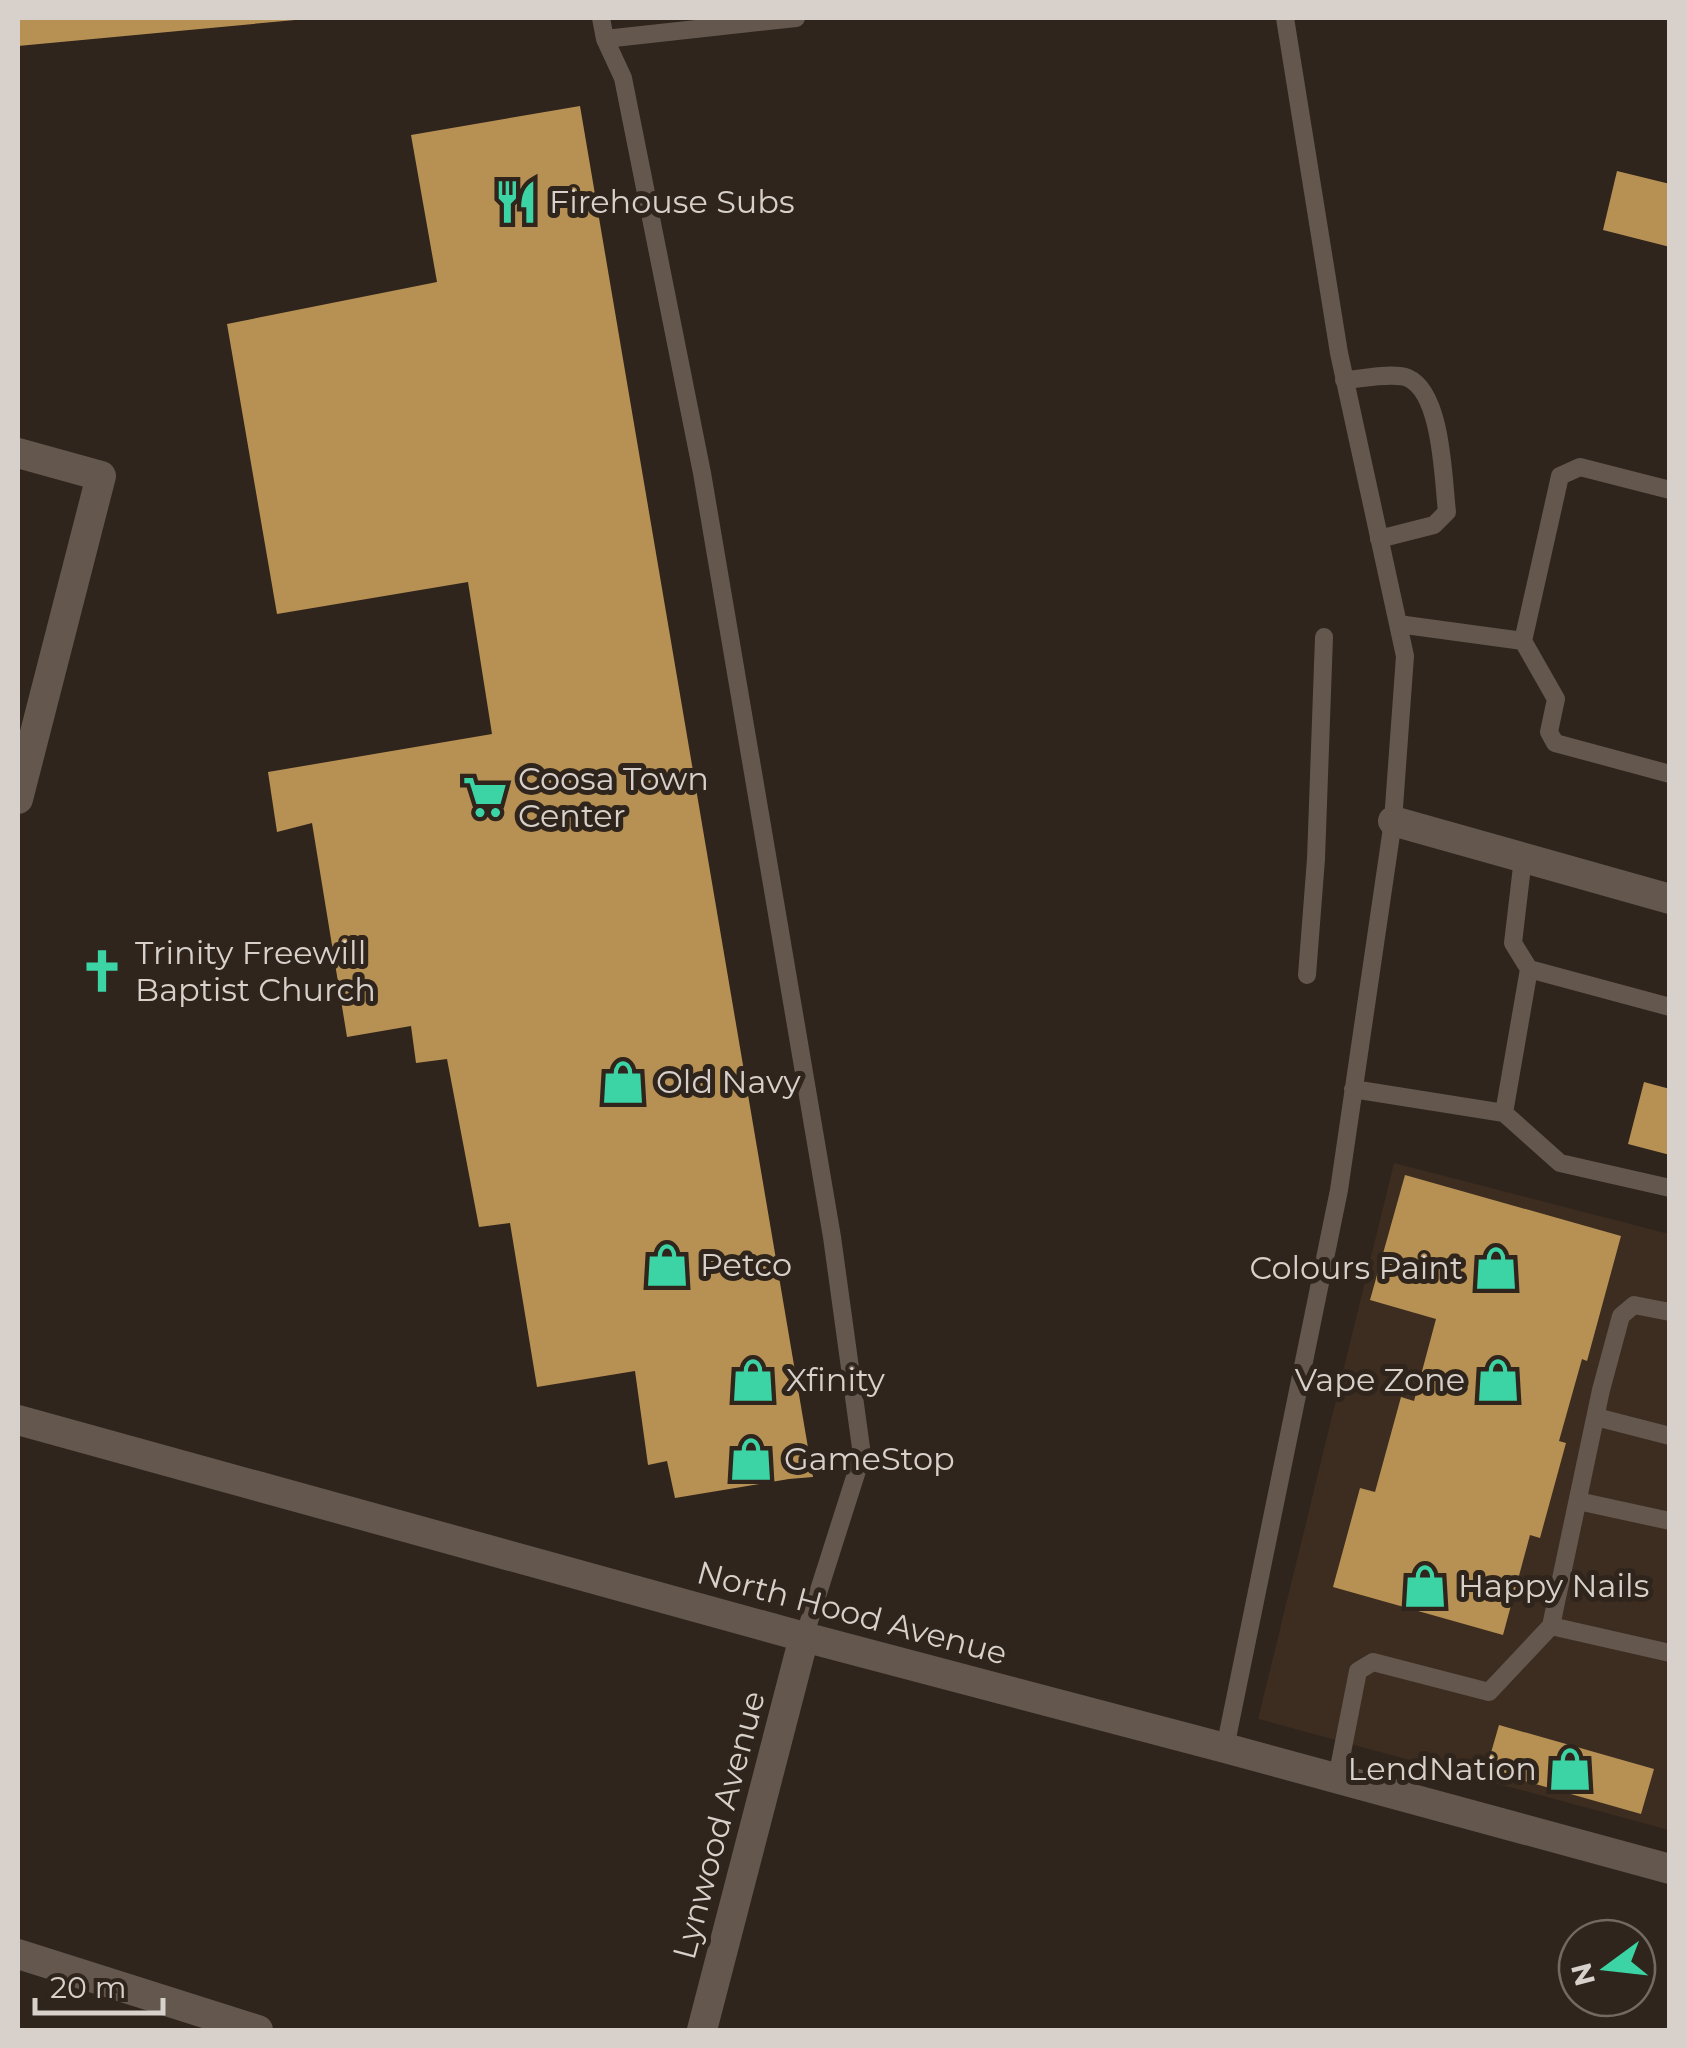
<svg xmlns="http://www.w3.org/2000/svg" width="1687" height="2048" font-family="Montserrat,sans-serif">
<style>
.built{fill:#3d2d20}
.building{fill:#b79154}
.lines{fill:none;stroke-linecap:round;stroke-linejoin:round}
.lane{stroke:#63574e;stroke-width:18}
.street{stroke:#63574e;stroke-width:30}
.labels{text-anchor:middle;stroke-width:10;stroke-linejoin:round;paint-order:stroke}
.poi-label{font-size:32px;fill:#d7d0cb;stroke:#2f251c;text-anchor:start}
.street-label{font-size:32px;fill:#d7d0cb;stroke:#2f251c}
</style>
<rect width="100%" height="100%" fill="#2f251c"/>
<!-- built -->
<path class="built" d="M1394 1163 1669 1234V1830L1258 1719Z"/>
<!-- building -->
<path class="building" d="M18 18H295V20L18 46Z
M580 106 813 1477 789 1479 675 1498 667 1461 648 1465 635 1371 537 1387 510 1223 479 1227 447 1059 416 1063 411 1026 347 1037 312 823 277 832 268 772 492 734 468 582 277 614 227 324 437 282 411 135Z
M1617 171 1670 184V247L1603 230Z
M1644 1082 1670 1089V1155L1628 1144Z
M1405 1175 1621 1236 1587 1361 1582 1359 1559 1441 1566 1443 1540 1538 1530 1535 1503 1635 1333 1587 1360 1488 1375 1492 1401 1397 1414 1401 1436 1319 1370 1300Z
M1499 1725 1654 1769 1641 1814 1486 1770Z"/>
<g class="lines">
<!-- lane -->
<path class="lane" d="M601 18 605 39 796 18
M605 39 623 78 702 473 832 1237 862 1455 804 1637
M1344 380C1360 379 1394 372 1408 378 1442 393 1443 478 1447 512L1434 525 1379 539
M1398 624 1523 641 1560 476 1580 467 1670 490
M1523 641 1556 699 1549 732 1555 743 1670 774
M1529 969 1670 1007
M1307 975 1316 859 1324 637
M1353 1089 1504 1113 1560 1163 1670 1188
M1504 1113 1529 969 1513 943 1523 858
M1596 1417 1670 1436
M1578 1501 1670 1521
M1551 1626 1601 1390 1621 1316 1634 1305 1670 1312
M1225 1748 1339 1190 1393 821 1405 656 1339 353 1285 18
M1337 1778 1358 1671 1373 1662 1489 1692 1551 1626 1670 1653"/>
<!-- street -->
<path class="street" d="M18 453 101 476 18 799
M1393 821 1670 899
M18 1420 804 1637 1225 1748 1670 1869
M18 1954 258 2030
M702 2030 804 1637"/>
</g>
<!-- icons -->
<defs>
<g id="restaurant-bare" transform="scale(3.45)"><path d="M-5-6h1v4h1v-4h1v4h1v-4h1v5L-1.5 .5V6h-2V.5L-5-1ZM5-6V6H3V1.5H1.5Q1.5-4 5-6Z" fill="#3cd4a4" stroke="#2f251c" stroke-width="2.5" paint-order="stroke"/></g>
<g id="supermarket-bare" transform="scale(3.45)"><path d="M-6-5.5h2.5l.6 2H6L4.5 2H-2.5L-4.4-4H-6ZM-1.5 3.2a1.3 1.3 0 1 0 .1 0ZM3 3.2a1.3 1.3 0 1 0 .1 0Z" fill="#3cd4a4" stroke="#2f251c" stroke-width="2.5" paint-order="stroke"/></g>
<g id="church-bare" transform="scale(3.45)"><path d="M-1.2-6h2.4v3.5h3.3v2.4h-3.3V6h-2.4V-.1h-3.3v-2.4h3.3Z" fill="#3cd4a4" stroke="#2f251c" stroke-width="2.5" paint-order="stroke"/></g>
<g id="shop-bare" transform="scale(3.45)"><path d="M-5-2.5h2.3a2.7 3.5 0 0 1 5.4 0H5L5.5 6h-11ZM-1.5-2.5h3a1.5 2.3 0 0 0-3 0Z" fill="#3cd4a4" stroke="#2f251c" stroke-width="2.5" paint-order="stroke"/></g>
</defs>
<g fill-rule="evenodd">
<use href="#restaurant-bare" x="516" y="202"/>
<use href="#supermarket-bare" x="485" y="797"/>
<use href="#church-bare" x="102" y="971"/>
<use href="#shop-bare" x="623" y="1082"/>
<use href="#shop-bare" x="667" y="1265"/>
<use href="#shop-bare" x="1496" y="1268"/>
<use href="#shop-bare" x="753" y="1380"/>
<use href="#shop-bare" x="1498" y="1380"/>
<use href="#shop-bare" x="751" y="1459"/>
<use href="#shop-bare" x="1425" y="1586"/>
<use href="#shop-bare" x="1570" y="1769"/>
</g>
<g class="labels">
<!-- poi labels -->
<g class="poi-label">
<text x="549" y="213">Firehouse Subs</text>
<text x="518" y="790">Coosa Town<tspan x="518" dy="37">Center</tspan></text>
<text x="135" y="964">Trinity Freewill<tspan x="135" dy="37">Baptist Church</tspan></text>
<text x="656" y="1093">Old Navy</text>
<text x="700" y="1276">Petco</text>
<text x="1463" y="1279" text-anchor="end">Colours Paint</text>
<text x="786" y="1391">Xfinity</text>
<text x="1465" y="1391" text-anchor="end">Vape Zone</text>
<text x="784" y="1470">GameStop</text>
<text x="1458" y="1597">Happy Nails</text>
<text x="1537" y="1780" text-anchor="end">LendNation</text>
</g>
<!-- street labels -->
<g class="street-label">
<text transform="translate(852 1613) rotate(15)" y="11">North Hood Avenue</text>
<text transform="translate(719 1825) rotate(-75)" y="11">Lynwood Avenue</text>
</g>
</g>
<!-- border -->
<rect width="1687" height="2048" fill="none" stroke="#d7d0cb" stroke-width="40"/>
<!-- north arrow -->
<g transform="translate(1607 1968) rotate(255)"><circle r="48" fill="#2f251c" stroke="#726962" stroke-width="2.5"/>
<path d="M0-8L18 38L0 25L-18 38Z" fill="#3cd4a4"/>
<text y="-15" font-size="28" font-weight="bold" text-anchor="middle" fill="#d7d0cb">N</text>
</g>
<!-- scale -->
<path d="M35 1998v15h128v-15" fill="none" stroke="#d7d0cb" stroke-width="5"/>
<text x="50" y="1998" font-size="30" fill="#d7d0cb" stroke="#2f251c" stroke-width="8" paint-order="stroke">20 m</text>
</svg>
